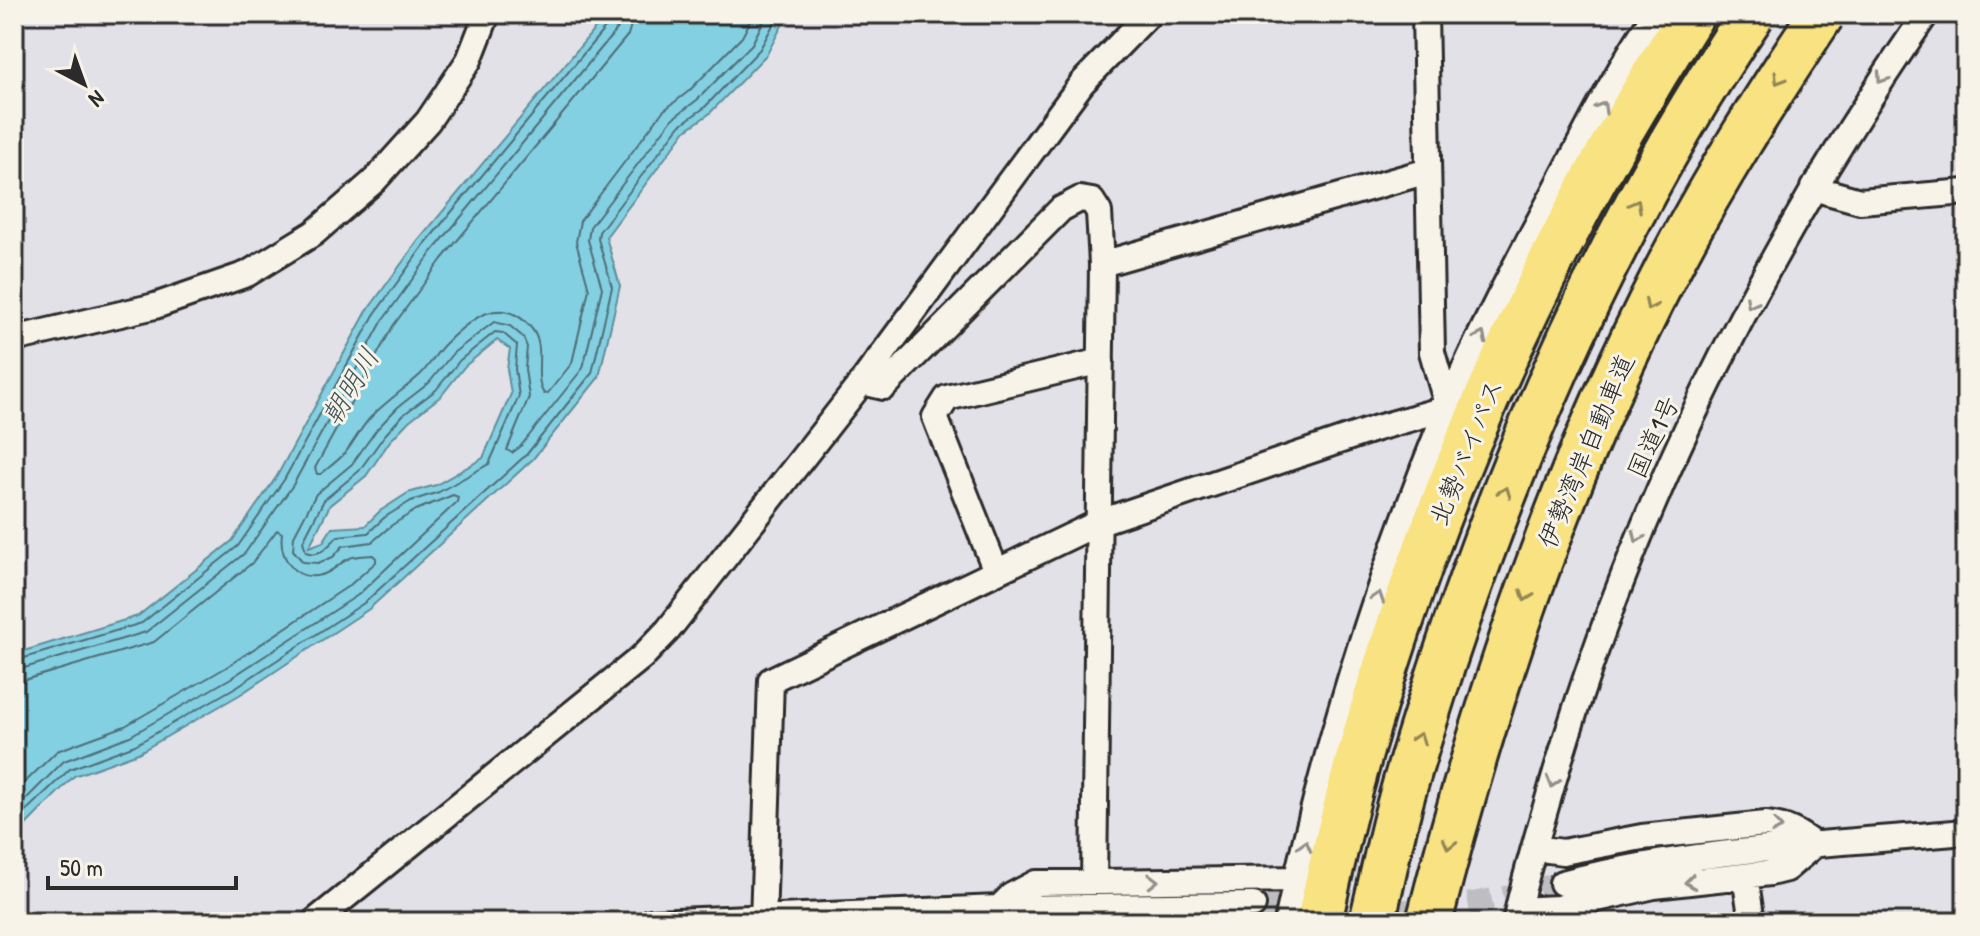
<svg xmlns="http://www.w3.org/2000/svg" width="1980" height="936" font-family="'Patrick Hand','Klee One',sans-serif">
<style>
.water{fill:#84d0e3;stroke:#608e99;stroke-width:2;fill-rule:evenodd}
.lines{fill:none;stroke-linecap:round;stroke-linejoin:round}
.shore{stroke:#4f6d75;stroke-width:2}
.street-tunnel{stroke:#bdbdc2;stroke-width:24;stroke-dasharray:24 12;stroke-linecap:butt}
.street-casing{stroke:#2b2b2b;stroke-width:30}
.highway-casing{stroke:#2b2b2b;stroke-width:50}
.street{stroke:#f7f3e8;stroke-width:24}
.highway{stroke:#f8e281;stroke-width:44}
.highway-bridge-casing{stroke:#2b2b2b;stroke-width:50;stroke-linecap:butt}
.highway-bridge{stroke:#f8e281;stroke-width:44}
.oneway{stroke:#918f8a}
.oneway2{stroke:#928656}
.labels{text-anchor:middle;stroke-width:6;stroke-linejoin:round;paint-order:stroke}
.street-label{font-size:26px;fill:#2b2b2b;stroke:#f7f3e8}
.water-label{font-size:28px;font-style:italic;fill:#415459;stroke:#f7f3e8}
</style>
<rect width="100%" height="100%" fill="#e2e1e8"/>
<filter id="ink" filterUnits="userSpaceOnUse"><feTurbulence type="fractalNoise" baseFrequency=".0125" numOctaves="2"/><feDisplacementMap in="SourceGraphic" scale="16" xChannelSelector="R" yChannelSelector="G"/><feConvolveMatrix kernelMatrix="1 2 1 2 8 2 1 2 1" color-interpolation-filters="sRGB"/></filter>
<g filter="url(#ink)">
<!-- water -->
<path class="water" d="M607 14H788L767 54 709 114 686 130 606 237 620 286 599 377 533 459 369 609 241 694 138 753 74 776 22 829 14 830V654L138 616 232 541 277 476 367 311 418 241ZM497 340 510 349 507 369 511 394 483 458 436 485 408 493 380 511 365 526 332 528 323 542 309 547 330 505 366 476 390 441 409 421 441 396 465 366Z"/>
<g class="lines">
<!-- shore -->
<path class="shore" d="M634 14 628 35 442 259 393 326 315 468 317 474H321C329 467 338 461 345 453 354 442 360 429 370 418 386 401 405 389 421 374 430 365 436 353 445 344 470 319 502 292 532 329 547 348 532 375 544 394L548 393 572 363 589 289 576 242 580 221 663 111 689 91 742 37 754 14
M495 332 503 333 517 345 515 369 519 396 489 464 439 492 411 501 385 517 368 533 338 536C329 545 321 558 306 552L303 541 324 500 359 471 384 436 403 415 436 390 460 360Z
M14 661 142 623 238 546 284 480 374 315 424 245 610 22 612 14
M14 671 146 632 245 553 293 485 383 320 432 252 618 28 622 14
M14 683 154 642 252 563 277 530 282 533C279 556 293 582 321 575 333 572 338 564 348 559 354 555 366 556 373 555L376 558V562L350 585 225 668 125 726 57 751 14 793
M14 811 64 761 130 736 231 678 358 595 457 502 458 497 453 495 416 510 392 525 372 542 343 546 333 557 318 563 303 562 293 550 294 536 316 494 352 464 377 429 398 407 429 383 453 353 494 322 510 326 523 337 527 347 525 369 529 397 507 450 512 453 520 447 583 368 602 288 588 240 590 227 672 119 697 100 752 44 767 14
M14 822 70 769 135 745 236 687 364 603 527 454 592 373 612 287 598 239 599 232 680 125 704 108 760 49 779 14"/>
<!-- street-tunnel -->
<path class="street-tunnel" d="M1253 905C1306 908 1359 914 1412 911 1464 908 1513 897 1562 883"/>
<!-- street casing -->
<g class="street-casing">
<path id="street" d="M1425 14 1432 352 1448 408
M1813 188 1860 201 1966 192
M14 339 155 306 247 274 314 233 374 181 428 121 469 60 487 14
M862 382 884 387 1061 209 1080 199 1092 201 1099 212 1102 264
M996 571 935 417 947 398 1101 361
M1534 848 1563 852 1642 837 1766 824C1787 826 1798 832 1814 845
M1745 876 1752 922
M1094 882 1102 264 1428 171
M1562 883C1694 849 1831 844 1966 832
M999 908 1011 896 1036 883 1296 879
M1518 910 1558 908 1654 886 1770 873 1786 869 1814 845
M314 922 642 657 668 630 862 382 1082 83 1149 14
M651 922 999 908 1253 905
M763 922 771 680 1100 522 1377 428 1448 408
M1287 922C1324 747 1379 575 1447 409 1478 335 1516 264 1554 193 1585 134 1618 68 1655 14
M1515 922C1525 875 1540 828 1553 782 1633 508 1764 249 1926 14"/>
</g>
<!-- highway casing -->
<g class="highway-casing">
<path id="highway" d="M1319 922C1386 600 1515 291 1692 14"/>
</g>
<!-- street -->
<use href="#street" class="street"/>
<!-- highway -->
<use href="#highway" class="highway"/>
<!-- highway-bridge casing -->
<g class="highway-bridge-casing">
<path id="highway-bridge" d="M1372 922C1384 873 1393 823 1408 775 1487 508 1595 245 1752 14
M1429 922C1486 698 1559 480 1665 274 1711 184 1766 98 1822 14"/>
</g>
<!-- highway-bridge -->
<use href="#highway-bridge" class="highway-bridge"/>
</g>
<!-- one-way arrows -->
<defs><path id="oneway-chevron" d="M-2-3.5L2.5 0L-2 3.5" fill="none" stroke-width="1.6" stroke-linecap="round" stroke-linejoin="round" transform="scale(2)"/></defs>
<g class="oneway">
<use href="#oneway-chevron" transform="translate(1882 78) rotate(124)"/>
<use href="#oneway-chevron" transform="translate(1602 107) rotate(-60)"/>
<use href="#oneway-chevron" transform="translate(1751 303) rotate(118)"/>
<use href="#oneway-chevron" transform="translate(1481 337) rotate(-65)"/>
<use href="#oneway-chevron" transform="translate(1638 537) rotate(115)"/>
<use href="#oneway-chevron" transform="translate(1378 597) rotate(-71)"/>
<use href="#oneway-chevron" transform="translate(1553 782) rotate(106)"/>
<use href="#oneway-chevron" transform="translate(1777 827) rotate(9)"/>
<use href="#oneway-chevron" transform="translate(1305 846) rotate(-75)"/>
<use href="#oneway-chevron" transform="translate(1153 881) rotate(-1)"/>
<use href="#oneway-chevron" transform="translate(1690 882) rotate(173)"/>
</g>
<g class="oneway2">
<use href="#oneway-chevron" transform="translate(1779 79) rotate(121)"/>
<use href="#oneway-chevron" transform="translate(1636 205) rotate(-61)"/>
<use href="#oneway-chevron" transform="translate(1650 305) rotate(116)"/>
<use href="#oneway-chevron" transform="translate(1505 492) rotate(-69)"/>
<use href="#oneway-chevron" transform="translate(1526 596) rotate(110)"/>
<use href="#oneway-chevron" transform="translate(1419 738) rotate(-72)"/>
<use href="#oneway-chevron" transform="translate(1449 844) rotate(104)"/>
</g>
</g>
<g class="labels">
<!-- street labels -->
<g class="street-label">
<text transform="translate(1653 437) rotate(-65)" y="9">国道1号</text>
<text transform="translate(1586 451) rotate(-67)" y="9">伊勢湾岸自動車道</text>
<text transform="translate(1466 452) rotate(-68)" y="9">北勢バイパス</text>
</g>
<!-- water labels -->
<g class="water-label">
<text transform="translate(350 386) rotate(-59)" y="10">朝明川</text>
</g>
</g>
<!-- margin -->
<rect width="1980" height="936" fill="none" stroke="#f7f3e8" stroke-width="48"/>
<rect x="24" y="24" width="1932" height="888" fill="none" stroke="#2b2b2b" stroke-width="3" filter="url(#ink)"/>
<!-- north arrow -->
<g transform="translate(84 84) rotate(139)" stroke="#f7f3e8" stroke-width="6" paint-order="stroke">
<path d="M0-6L14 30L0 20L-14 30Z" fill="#2b2b2b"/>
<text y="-12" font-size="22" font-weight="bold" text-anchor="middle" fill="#2b2b2b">N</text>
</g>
<!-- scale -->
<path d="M48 876v12h188v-12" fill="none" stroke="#2b2b2b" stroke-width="4"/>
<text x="60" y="876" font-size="24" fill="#2b2b2b" stroke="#f7f3e8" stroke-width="6" paint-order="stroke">50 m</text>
</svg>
